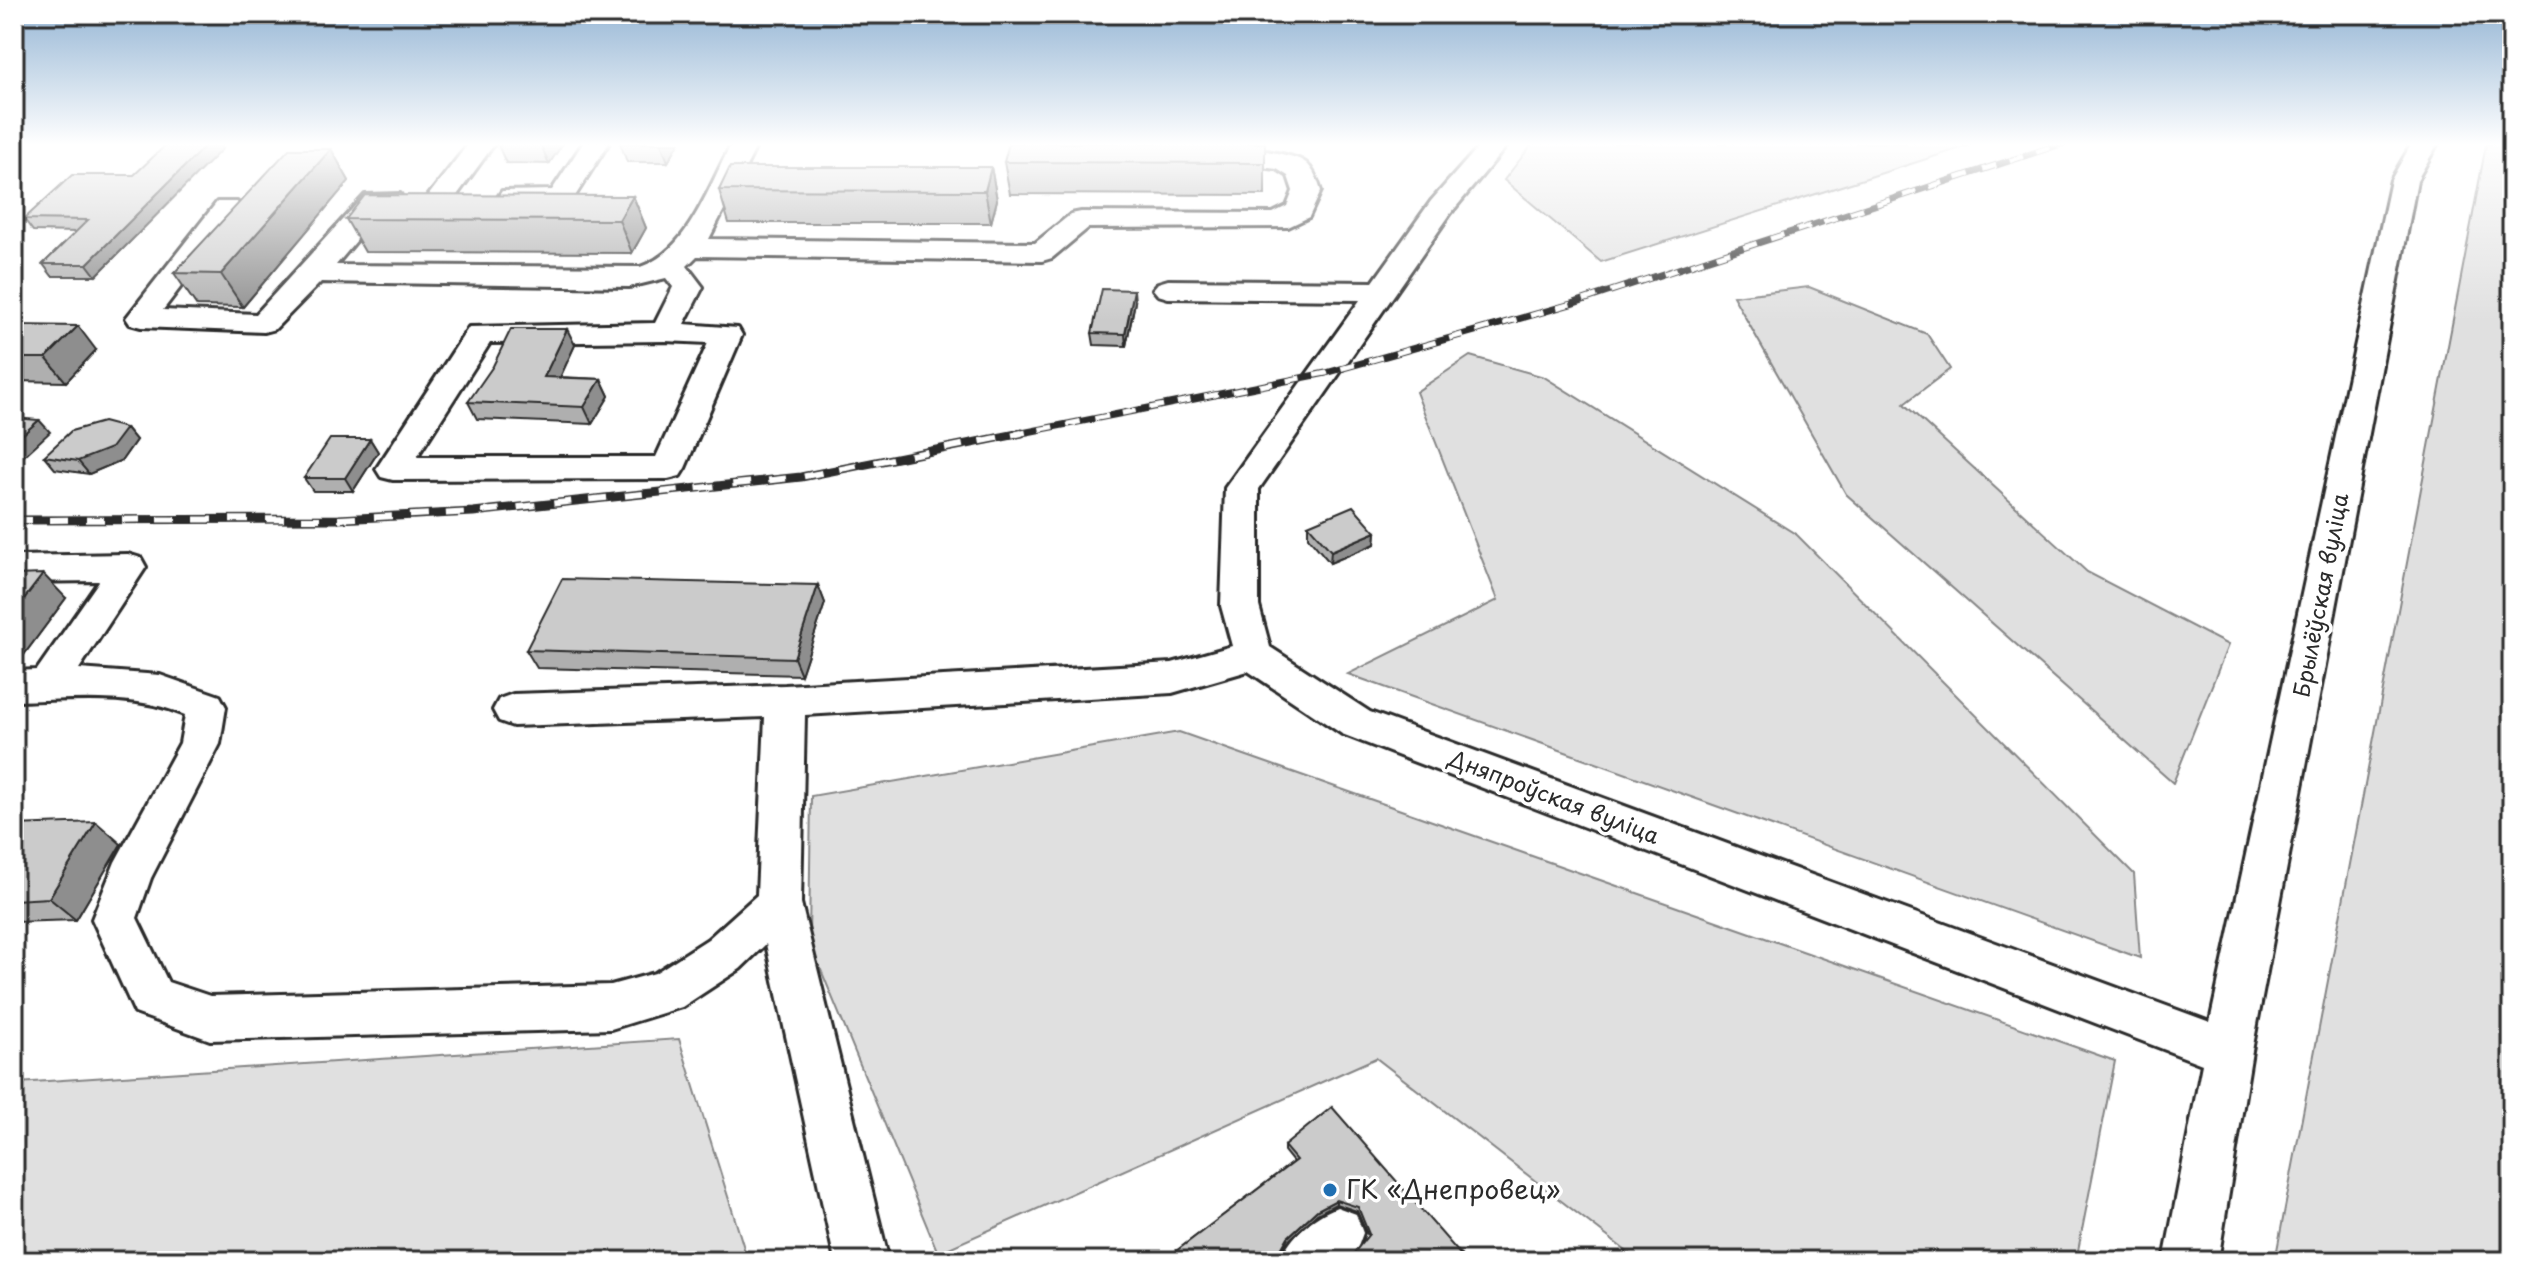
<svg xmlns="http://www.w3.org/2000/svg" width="2526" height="1275" font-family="'Playpen Sans',sans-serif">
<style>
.green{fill:#e0e0e0;stroke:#868686;stroke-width:2}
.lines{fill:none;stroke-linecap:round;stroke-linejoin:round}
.minor-casing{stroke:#2b2b2b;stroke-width:6}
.minor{fill:#fff;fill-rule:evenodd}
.rail-far1-casing{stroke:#2b2b2b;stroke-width:7}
.rail-casing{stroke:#2b2b2b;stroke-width:9}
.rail-far1{stroke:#fff;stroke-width:5;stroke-dasharray:14;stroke-linecap:butt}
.rail{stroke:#fff;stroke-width:6;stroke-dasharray:18;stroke-linecap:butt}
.wall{fill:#afafaf;stroke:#2b2b2b;stroke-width:2}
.shaded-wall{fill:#8e8e8e;stroke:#2b2b2b;stroke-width:2}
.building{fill:#cbcbcb;stroke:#2b2b2b;stroke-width:2}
.poi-dot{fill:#1f6fb2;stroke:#fff;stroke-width:3}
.labels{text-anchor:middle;stroke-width:7;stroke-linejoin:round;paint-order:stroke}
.street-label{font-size:22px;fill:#2b2b2b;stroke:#fff}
.near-poi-label{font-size:26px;fill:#2b2b2b;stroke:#fff;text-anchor:start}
</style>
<rect width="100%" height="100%" fill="#fff"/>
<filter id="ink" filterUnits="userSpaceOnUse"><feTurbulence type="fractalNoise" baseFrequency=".0125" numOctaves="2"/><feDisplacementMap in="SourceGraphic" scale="16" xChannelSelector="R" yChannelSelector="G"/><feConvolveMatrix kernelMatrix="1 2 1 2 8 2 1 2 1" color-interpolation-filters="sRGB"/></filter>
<g filter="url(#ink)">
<!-- green -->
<path class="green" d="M1533 143H1977L1601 262 1504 180Z
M2495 143H2512V1261H2275L2486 145Z
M1809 287 1927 334 1950 369 1904 404 2087 572 2228 645 2173 783 1846 494 1733 296Z
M1470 356 1544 377 1797 535 2134 874 2140 958 1348 674 1498 600 1416 392Z
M1179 732 2115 1061 2076 1261H1639L1376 1058 938 1253 809 941 811 796Z
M679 1039 748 1261H14V1085L18 1083Z"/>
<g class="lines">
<!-- minor casing -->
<g class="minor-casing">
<path id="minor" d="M469 143H495L452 202H432L428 196Z
M583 143H609L570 204 502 203 498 197 502 191 552 190Z
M732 143H758L709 239 1035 243 1071 214 1081 212 1273 213 1287 206 1293 191 1288 176 1277 169 1162 155 1156 143C1184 143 1286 147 1306 163 1314 170 1318 181 1321 191L1309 217 1288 227 1088 228 1052 258 1042 261 697 256 687 266 703 287 684 324 738 328 742 335 685 468 680 476 668 479 393 480 381 477 376 469 469 327 655 323 673 287 666 278 629 287 321 282 275 329 264 332 141 327 130 324 126 318 217 202H237L241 208 163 310 256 314 365 195 400 194 404 200 400 206 383 209 336 265 640 267C689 251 709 185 732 143ZM665 341 708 343 656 457H417L490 343Z
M1482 143H1509L1451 213 1259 489V606L1270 647 1370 712 2210 1022 2391 180 2412 143H2438L2417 180 2252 1051 2218 1261H2164L2202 1064 1342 734 1248 671 1172 693 805 715 801 903 889 1261H835L766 944 740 969 682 1007 611 1029 210 1040 135 1013 92 919 115 862 180 743 185 715C132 692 70 700 14 701V671L37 670 99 581 14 582V556L128 554 141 558 146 567 79 669 160 675 220 696 226 707 220 744 151 878 137 918 168 982 210 996 611 985 655 973 708 939 757 895 765 717 513 726 499 721 493 710 499 699 513 694 785 685 1172 663 1232 646 1221 606 1225 488 1360 300 1168 298 1158 295 1153 289 1158 283 1168 280 1373 282 1431 201Z
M1337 1207 1356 1214 1363 1233 1356 1252 1346 1261H1280C1291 1235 1311 1218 1337 1207Z"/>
</g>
<!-- minor -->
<use href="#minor" class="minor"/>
<!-- rail-far1 casing -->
<g class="rail-far1-casing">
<path id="rail-far1" d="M1012 435 1326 373 1571 304 2064 143"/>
</g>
<!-- rail casing -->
<g class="rail-casing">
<path id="rail" d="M14 520 339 519 473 512 801 477 1022 433"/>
</g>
<!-- rail-far1 -->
<use href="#rail-far1" class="rail-far1"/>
<!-- rail -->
<use href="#rail" class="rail"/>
</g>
<!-- wall -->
<path class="wall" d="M497 143H563L549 164 506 163Z
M620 143H679L668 162H627Z
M1265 143V195L1010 194 1004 162Z
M222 149 96 276H52L43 264 76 232 33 231 24 219 134 175Z
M331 149 349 181 243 307 197 306 174 273Z
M991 167 997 200 991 223H729L719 190Z
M633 196 646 228 632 253 365 252 346 219Z
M1135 302 1126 346 1094 345 1092 333Z
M14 325 96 350 66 382 14 381Z
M575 345 560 377 601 379 609 396 592 424 477 419 468 402Z
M126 428 136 440 122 460 89 474 55 469 44 456Z
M370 439 378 452 353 491H313L304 478Z
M1308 525 1376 532 1375 544 1330 563 1308 537Z
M14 575 66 598 23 656H14Z
M818 585 825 603 801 675 537 668 526 650Z
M14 825 121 844 76 920 14 922Z
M1284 1146 1466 1261 1349 1259 1368 1236 1357 1211 1336 1204 1317 1214 1287 1242 1278 1258 1279 1261H1163L1293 1162 1284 1151Z"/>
<!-- shaded-wall -->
<path class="shaded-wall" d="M208 143H218L222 149 96 276 87 264Z
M540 143H563L549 164Z
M661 143H679L668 162Z
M331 149 349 181 243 307 221 274Z
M991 167 997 200 991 223 985 191Z
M633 196 646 228 632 253 619 220Z
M1134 290 1135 302 1126 346 1125 334Z
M78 326 96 350 66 382 46 358Z
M567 329 575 345 553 393 544 377Z
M601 379 609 396 592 424 584 407Z
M39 420 50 432 24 456 14 460V442Z
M126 428 136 440 122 460 89 474 78 461Z
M370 439 378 452 353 491 345 478Z
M1376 532 1375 544 1330 563 1331 551Z
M43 574 66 598 23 656 14 648V612Z
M818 585 825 603 801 675 794 658Z
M96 822 121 844 76 920 49 898Z
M1336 1200V1204L1317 1214 1287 1242 1277 1260V1256L1288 1237 1317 1210Z"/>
<!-- building -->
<path class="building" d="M168 143H208L87 264H43L88 220 24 219 72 175H134Z
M1009 143H1265V163L1004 162Z
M289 149H331L221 274 174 273Z
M730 167H991L985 191 719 190Z
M365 195 633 196 619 220 346 219Z
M1102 289 1134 290 1125 334 1092 333Z
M14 325 78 326 46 358H14Z
M511 329H567L544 377 601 379 584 407 468 402 493 366Z
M14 418 39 420 14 442Z
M103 422 126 428 111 448 78 461 44 456 71 431Z
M330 439H370L345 478H304Z
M1353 506 1376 532 1331 551 1308 525Z
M43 574 14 612V575Z
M562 579 818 585 794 658 526 650Z
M96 822 49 898 14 900V825Z
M1332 1107 1466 1261H1339L1349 1259 1369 1234 1358 1207 1336 1200 1317 1210 1288 1237 1277 1256 1279 1260 1277 1261H1163L1296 1160 1284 1146Z"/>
</g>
<!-- sky -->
<linearGradient id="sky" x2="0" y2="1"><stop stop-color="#94b5d4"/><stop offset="0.45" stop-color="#fff"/><stop offset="1" stop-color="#fff" stop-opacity="0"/></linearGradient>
<rect width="2526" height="321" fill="url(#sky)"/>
<!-- markers -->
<circle class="poi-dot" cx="1330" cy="1190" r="8"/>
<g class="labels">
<!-- street labels -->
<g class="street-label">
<text transform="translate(2321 595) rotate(-79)" y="8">Брылёўская вуліца</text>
<text transform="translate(1554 797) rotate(21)" y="8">Дняпроўская вуліца</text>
</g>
<!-- near-poi labels -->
<g class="near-poi-label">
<text x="1346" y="1199">ГК «Днепровец»</text>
</g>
</g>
<!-- margin -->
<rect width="2526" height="1275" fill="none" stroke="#fff" stroke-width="48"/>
<rect x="24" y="24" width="2478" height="1227" fill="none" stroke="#2b2b2b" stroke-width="3" filter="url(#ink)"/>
</svg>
